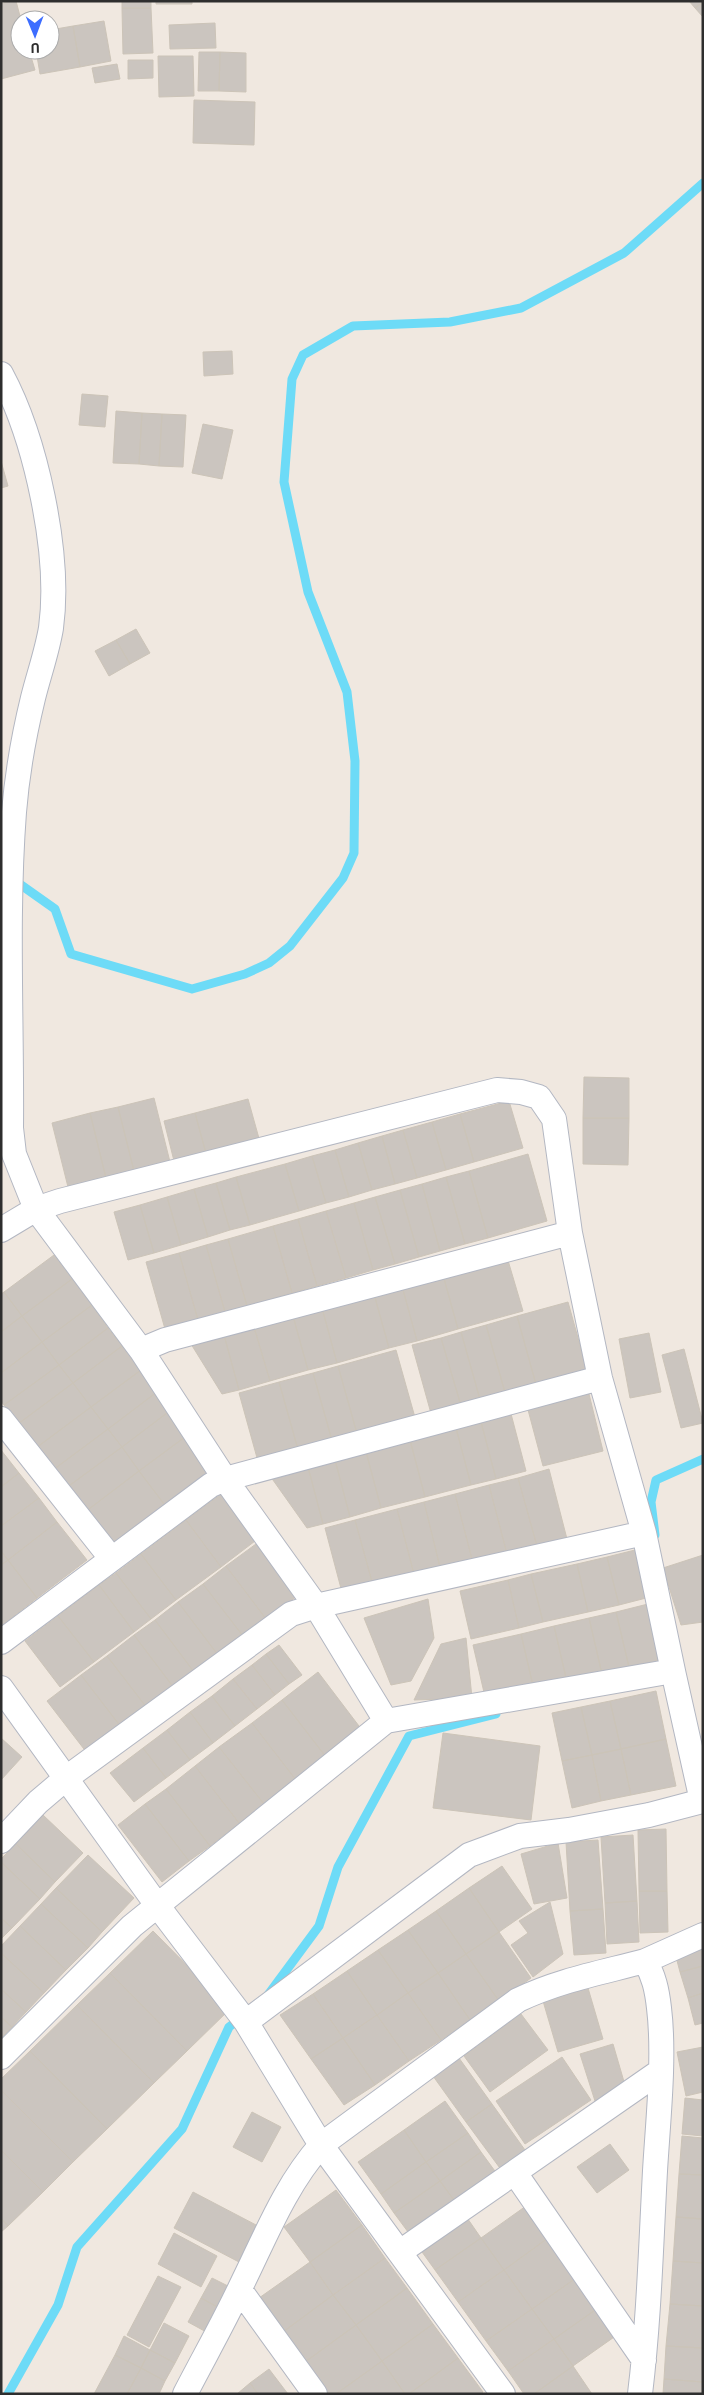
<svg xmlns="http://www.w3.org/2000/svg" width="704" height="2395" font-family="Barlow,sans-serif">
<style>
.lines{fill:none;stroke-linecap:round;stroke-linejoin:round}
.stream{stroke:#6ddbf7;stroke-width:9}
.building{fill:#cbc5bf;stroke:#ccc4b8}
.street-casing{stroke:#b3b7c2;stroke-width:26}
.street{stroke:#fff;stroke-width:24}
</style>
<rect width="100%" height="100%" fill="#f0e8e0"/>
<g class="lines">
<!-- stream -->
<path class="stream" d="M14 880 55 909 71 954 192 989 245 974 269 963 290 946 343 878 354 853 355 761 347 692 308 592 284 482 292 379 303 355 353 326 450 322 521 308 624 253 703 183
M655 1535 651 1502 656 1480 703 1459
M268 1995 319 1926 338 1867 409 1736 496 1714
M8 2394 58 2305 77 2247 182 2129 229 2027 241 2018"/>
</g>
<!-- building -->
<path class="building" d="M9 1H16L21 20 20 50H29L35 70 1 79V4Z
M122 1H151V8H122Z
M156 1H192V4H156Z
M689 1H703V2L695 8Z
M703 2V17L695 8Z
M122 8H151L153 53 123 54Z
M104 21 111 61 80 67 73 26Z
M215 23 216 48 170 49 169 25Z
M73 26 80 67 40 74 36 50H50V30Z
M199 52H220L219 91H198Z
M220 52 246 53V92L219 91Z
M158 56H193L194 96 159 97Z
M128 60H153V78L128 79Z
M117 64 120 79 95 83 92 68Z
M194 100 255 102 254 145 193 143Z
M232 351 233 374 204 376 203 352Z
M82 394 108 396 105 427 79 425Z
M116 411 142 413 139 464 113 463Z
M142 413 162 414 159 466 139 464Z
M162 414 186 415 183 467 159 466Z
M203 424 233 430 222 479 192 473Z
M1 461 8 486 1 488Z
M136 629 150 653 130 664 116 640Z
M116 640 130 664 109 676 95 651Z
M584 1077 629 1078V1118H583Z
M154 1098 170 1162 134 1171 118 1107Z
M248 1099 260 1142 207 1157 195 1113Z
M509 1101 523 1148 474 1162 460 1114Z
M118 1107 134 1171 106 1178 90 1113Z
M90 1113 106 1178 68 1187 52 1123Z
M195 1113 207 1157 175 1165 164 1121Z
M460 1114 474 1162 446 1170 432 1122Z
M583 1118H629L628 1165 583 1164Z
M432 1122 446 1170 417 1178 403 1130Z
M403 1130 417 1178 395 1184 382 1136Z
M382 1136 395 1184 372 1190 358 1143Z
M358 1143 372 1190 349 1197 335 1150Z
M335 1150 349 1197 326 1203 312 1156Z
M528 1154 547 1221 488 1238 469 1171Z
M312 1156 326 1203 299 1211 285 1164Z
M285 1164 299 1211 250 1225 236 1177Z
M469 1171 488 1238 465 1244 446 1177Z
M236 1177 250 1225 230 1230 216 1183Z
M446 1177 465 1244 440 1251 422 1184Z
M216 1183 230 1230 208 1237 194 1189Z
M422 1184 440 1251 419 1257 400 1190Z
M194 1189 208 1237 181 1245 167 1197Z
M400 1190 419 1257 395 1264 375 1197Z
M167 1197 181 1245 154 1253 140 1205Z
M375 1197 395 1264 373 1270 354 1203Z
M354 1203 373 1270 346 1278 326 1211Z
M140 1205 154 1253 128 1260 114 1212Z
M326 1211 346 1278 317 1286 298 1219Z
M298 1219 317 1286 292 1293 273 1226Z
M273 1226 292 1293 247 1306 228 1239Z
M228 1239 247 1306 225 1312 206 1245Z
M206 1245 225 1312 198 1320 179 1253Z
M179 1253 198 1320 165 1329 146 1262Z
M54 1255 72 1279 22 1316 4 1292Z
M507 1257 523 1311 458 1329 443 1275Z
M443 1275 458 1329 417 1341 402 1286Z
M72 1279 92 1305 42 1342 22 1316Z
M402 1286 417 1341 389 1348 374 1294Z
M4 1292 22 1316 1 1332V1294Z
M374 1294 389 1348 337 1363 322 1308Z
M568 1302 588 1374 537 1388 517 1316Z
M92 1305 108 1328 59 1365 42 1342Z
M322 1308 337 1363 308 1370 293 1316Z
M22 1316 42 1342 1 1373V1332Z
M293 1316 308 1370 270 1381 254 1327Z
M517 1316 537 1388 506 1396 486 1325Z
M486 1325 506 1396 481 1403 461 1332Z
M254 1327 270 1381 239 1390 224 1335Z
M108 1328 122 1346 73 1383 59 1365Z
M461 1332 481 1403 462 1409 441 1338Z
M649 1333 661 1392 630 1398 619 1339Z
M224 1335 239 1390 222 1394 191 1344Z
M441 1338 462 1409 432 1417 412 1345Z
M42 1342 59 1365 4 1405 1 1401V1373Z
M122 1346 141 1370 91 1407 73 1383Z
M684 1349 703 1423 681 1428 662 1355Z
M396 1350 416 1421 358 1437 338 1366Z
M59 1365 73 1383 18 1424 4 1405Z
M338 1366 358 1437 333 1444 313 1373Z
M141 1370 157 1392 108 1429 91 1407Z
M313 1373 333 1444 299 1453 279 1382Z
M279 1382 299 1453 259 1465 239 1393Z
M73 1383 91 1407 36 1448 18 1424Z
M588 1390 603 1451 543 1466 527 1406Z
M157 1392 171 1410 122 1447 108 1429Z
M91 1407 108 1429 53 1470 36 1448Z
M171 1410 189 1434 139 1471 122 1447Z
M510 1410 526 1471 496 1479 480 1418Z
M480 1418 496 1479 471 1485 455 1424Z
M455 1424 471 1485 425 1497 409 1436Z
M108 1429 122 1447 66 1488 53 1470Z
M189 1434 217 1471 167 1508 139 1471Z
M409 1436 425 1497 381 1508 365 1448Z
M122 1447 139 1471 85 1512 66 1488Z
M365 1448 381 1508 350 1517 334 1456Z
M1 1450 19 1473 1 1487Z
M334 1456 350 1517 323 1524 307 1463Z
M307 1463 323 1524 307 1528 268 1473Z
M549 1469 567 1539 537 1546 518 1478Z
M139 1471 167 1508 112 1549 85 1512Z
M19 1473 39 1498 1 1526V1487Z
M518 1478 537 1546 507 1554 489 1485Z
M489 1485 507 1554 473 1563 455 1494Z
M224 1492 259 1538 221 1567 186 1520Z
M455 1494 473 1563 441 1571 424 1502Z
M39 1498 57 1522 8 1560 1 1551V1526Z
M424 1502 441 1571 415 1578 397 1509Z
M397 1509 415 1578 374 1589 355 1520Z
M186 1520 221 1567 176 1600 141 1554Z
M355 1520 374 1589 343 1596 325 1528Z
M57 1522 87 1560 37 1598 8 1560Z
M260 1541 300 1594 266 1619 226 1566Z
M639 1549 650 1597 619 1605 607 1557Z
M1 1551 8 1560 1 1565Z
M141 1554 176 1600 151 1619 116 1573Z
M703 1555V1622L681 1625 663 1568Z
M607 1557 619 1605 588 1612 577 1564Z
M8 1560 37 1598 1 1626V1565Z
M577 1564 588 1612 543 1622 531 1574Z
M226 1566 266 1619 243 1636 203 1584Z
M116 1573 151 1619 134 1632 99 1585Z
M531 1574 543 1622 519 1628 508 1580Z
M508 1580 519 1628 471 1639 460 1591Z
M203 1584 243 1636 218 1655 178 1602Z
M99 1585 134 1632 94 1662 58 1616Z
M428 1599 434 1638 411 1681 391 1685 364 1618Z
M178 1602 218 1655 194 1672 155 1620Z
M652 1603 665 1659 629 1667 616 1612Z
M616 1612 629 1667 602 1674 589 1618Z
M58 1616 94 1662 60 1687 25 1641Z
M589 1618 602 1674 567 1682 554 1626Z
M155 1620 194 1672 174 1688 134 1635Z
M554 1626 567 1682 534 1690 521 1634Z
M521 1634 534 1690 486 1701 473 1645Z
M134 1635 174 1688 147 1708 107 1656Z
M466 1638 472 1698 414 1700 441 1644Z
M279 1645 302 1675 289 1684 266 1654Z
M266 1654 289 1684 275 1695 252 1665Z
M107 1656 147 1708 121 1727 81 1675Z
M252 1665 275 1695 257 1709 233 1679Z
M318 1672 362 1730 326 1757 282 1700Z
M81 1675 121 1727 87 1753 47 1701Z
M233 1679 257 1709 235 1726 212 1696Z
M656 1691 666 1739 621 1749 610 1701Z
M212 1696 235 1726 213 1743 190 1712Z
M282 1700 326 1757 296 1780 252 1723Z
M610 1701 621 1749 592 1755 581 1707Z
M581 1707 592 1755 562 1761 552 1713Z
M190 1712 213 1743 190 1760 167 1730Z
M252 1723 296 1780 264 1804 219 1747Z
M167 1730 190 1760 166 1778 143 1748Z
M443 1733 540 1746 531 1820 433 1808Z
M1 1738 22 1757 1 1780Z
M666 1739 676 1786 631 1795 621 1749Z
M219 1747 264 1804 239 1823 195 1766Z
M143 1748 166 1778 134 1802 110 1773Z
M621 1749 631 1795 601 1801 592 1755Z
M592 1755 601 1801 572 1808 562 1761Z
M195 1766 239 1823 210 1846 166 1789Z
M166 1789 210 1846 189 1861 145 1804Z
M145 1804 189 1861 162 1882 118 1825Z
M43 1815 83 1853 55 1882 16 1844Z
M666 1829 667 1891H639L638 1830Z
M633 1835 637 1901 605 1903 601 1837Z
M598 1840 603 1909 570 1911 566 1842Z
M558 1843 567 1898 534 1904 521 1854Z
M16 1844 55 1882 40 1899 1 1862V1859Z
M88 1855 134 1898 102 1932 56 1888Z
M1 1862 40 1899 12 1928 1 1918Z
M502 1866 532 1909 499 1932 469 1888Z
M56 1888 102 1932 88 1948 41 1904Z
M469 1888 499 1932 466 1954 436 1911Z
M639 1891H667L668 1932 640 1933Z
M637 1901 639 1942 607 1944 605 1903Z
M550 1902 563 1954 533 1977 511 1945 528 1933 519 1921Z
M41 1904 88 1948 66 1970 20 1926Z
M603 1909 606 1953 574 1955 570 1911Z
M436 1911 466 1954 438 1973 408 1930Z
M1 1918 12 1928 1 1939Z
M20 1926 66 1970 44 1993 1 1953V1946Z
M408 1930 438 1973 408 1993 378 1950Z
M153 1931 230 2009 187 2051 110 1973Z
M499 1932 531 1978 499 2001 466 1954Z
M703 1944V1966L680 1972 675 1953Z
M378 1950 408 1993 377 2015 347 1971Z
M1 1953 44 1993 26 2012 1 1989Z
M466 1954 499 2001 470 2020 438 1973Z
M703 1966V1993L688 1998 680 1972Z
M347 1971 377 2015 343 2038 313 1994Z
M110 1973 187 2051 154 2083 77 2005Z
M438 1973 470 2020 441 2040 408 1993Z
M588 1988 603 2039 558 2052 543 2001Z
M1 1989 26 2012 12 2027 1 2017Z
M408 1993 441 2040 409 2061 377 2015Z
M703 1993V2023L695 2025 688 1998Z
M313 1994 343 2038 311 2059 280 2015Z
M77 2005 154 2083 107 2129 30 2051Z
M521 2014 548 2050 490 2092 464 2056Z
M377 2015 409 2061 375 2085 343 2038Z
M1 2017 12 2027 1 2038Z
M343 2038 375 2085 344 2105 311 2059Z
M613 2044 627 2092 595 2101 580 2054Z
M703 2047V2092L686 2096 677 2052Z
M30 2051 107 2129 73 2162 1 2090V2079Z
M562 2057 591 2100 525 2144 496 2101Z
M459 2058 492 2104 466 2122 433 2076Z
M1 2090 73 2162 43 2192 1 2150Z
M685 2098 703 2100V2136L682 2134Z
M445 2101 468 2133 426 2162 404 2130Z
M492 2104 530 2157 505 2175 466 2122Z
M252 2112 281 2127 262 2162 233 2147Z
M404 2130 426 2162 381 2194 358 2162Z
M468 2133 481 2152 440 2181 426 2162Z
M682 2136 703 2138V2175L679 2174Z
M610 2144 629 2170 597 2193 577 2167Z
M1 2150 43 2192 8 2226 1 2218Z
M481 2152 500 2178 459 2207 440 2181Z
M426 2162 440 2181 394 2213 381 2194Z
M679 2174 703 2175V2219L676 2217Z
M440 2181 459 2207 414 2240 394 2213Z
M336 2190 362 2225 310 2262 284 2227Z
M193 2192 258 2226 239 2262 174 2228Z
M526 2206 548 2238 504 2270 481 2238Z
M463 2212 481 2238 435 2270 417 2245Z
M676 2217 703 2219V2263L673 2261Z
M1 2218 8 2226 1 2232Z
M362 2225 385 2258 333 2295 310 2262Z
M174 2233 217 2256 201 2287 158 2264Z
M481 2238 504 2270 458 2302 435 2270Z
M548 2238 576 2278 532 2309 504 2270Z
M385 2258 407 2288 356 2325 333 2295Z
M673 2261 703 2263V2306L670 2304Z
M310 2262 333 2295 283 2332 259 2298Z
M504 2270 532 2309 486 2341 458 2302Z
M158 2276 181 2287 149 2347 127 2335Z
M212 2278 234 2289 223 2310 201 2298Z
M576 2278 598 2308 554 2339 532 2309Z
M407 2288 433 2324 382 2361 356 2325Z
M333 2295 356 2325 305 2362 283 2332Z
M201 2298 223 2310 210 2334 188 2322Z
M670 2304 703 2306V2348L666 2346Z
M598 2308 617 2335 573 2366 554 2339Z
M532 2309 554 2339 508 2371 486 2341Z
M164 2323 189 2336 175 2363 150 2350Z
M433 2324 458 2358 409 2394H405L382 2361Z
M356 2325 382 2361 336 2394H328L305 2362Z
M124 2336 150 2350 141 2368 115 2355Z
M554 2339 573 2366 534 2394H524L508 2371Z
M666 2346 703 2348V2382L664 2379Z
M150 2350 175 2363 165 2381 141 2368Z
M115 2355 141 2368 127 2394H94Z
M458 2358 483 2392 480 2394H409Z
M382 2361 405 2394H336Z
M573 2366 592 2394H534Z
M141 2368 165 2381 159 2394H127Z
M269 2369 288 2394H258L250 2383Z
M664 2379 703 2382V2394H663Z
M250 2383 258 2394H237Z"/>
<g class="lines">
<!-- street casing -->
<g class="street-casing">
<path id="street" d="M1 374C36 439 61 554 51 628 47 652 39 674 33 698 24 735 17 775 14 812 6 917 12 1023 11 1128L14 1154 36 1209 141 1350 225 1479 316 1606 386 1721 132 1926 1 2057
M1 1230 36 1209 60 1201 497 1090 521 1092 539 1097 554 1119 570 1233 600 1378 644 1533 316 1606 291 1614 65 1779 38 1802 1 1841
M141 1350 165 1340 570 1233
M1 1419 111 1558
M1 1642 211 1485 225 1479 600 1378
M1 1688 157 1905 246 2022 321 2145 503 2394
M386 1721 673 1671 644 1533
M645 1961 703 1935
M246 2022 469 1855 520 1836 569 1830 649 1815 702 1801 673 1671
M515 2173 644 2360
M400 2252 659 2072
M240 2290 315 2394
M185 2394C203 2359 223 2324 240 2288 265 2238 284 2187 321 2145L518 2000C560 1980 600 1973 645 1961 654 1976 657 1990 659 2008 665 2057 658 2120 655 2171 651 2245 649 2320 640 2394"/>
</g>
<!-- street -->
<use href="#street" class="street"/>
</g>
<!-- border -->
<rect width="704" height="2395" fill="none" stroke="#2e2e2e" stroke-width="5"/>
<!-- north arrow -->
<g transform="translate(35 35) rotate(179)"><circle r="24" fill="#ffffff" stroke="#ababab"/>
<path d="M0-4L9 19L0 12L-9 19Z" fill="#3d6dff"/>
<text y="-8" font-size="14" font-weight="bold" text-anchor="middle" fill="#2e2e2e">U</text>
</g>
</svg>
